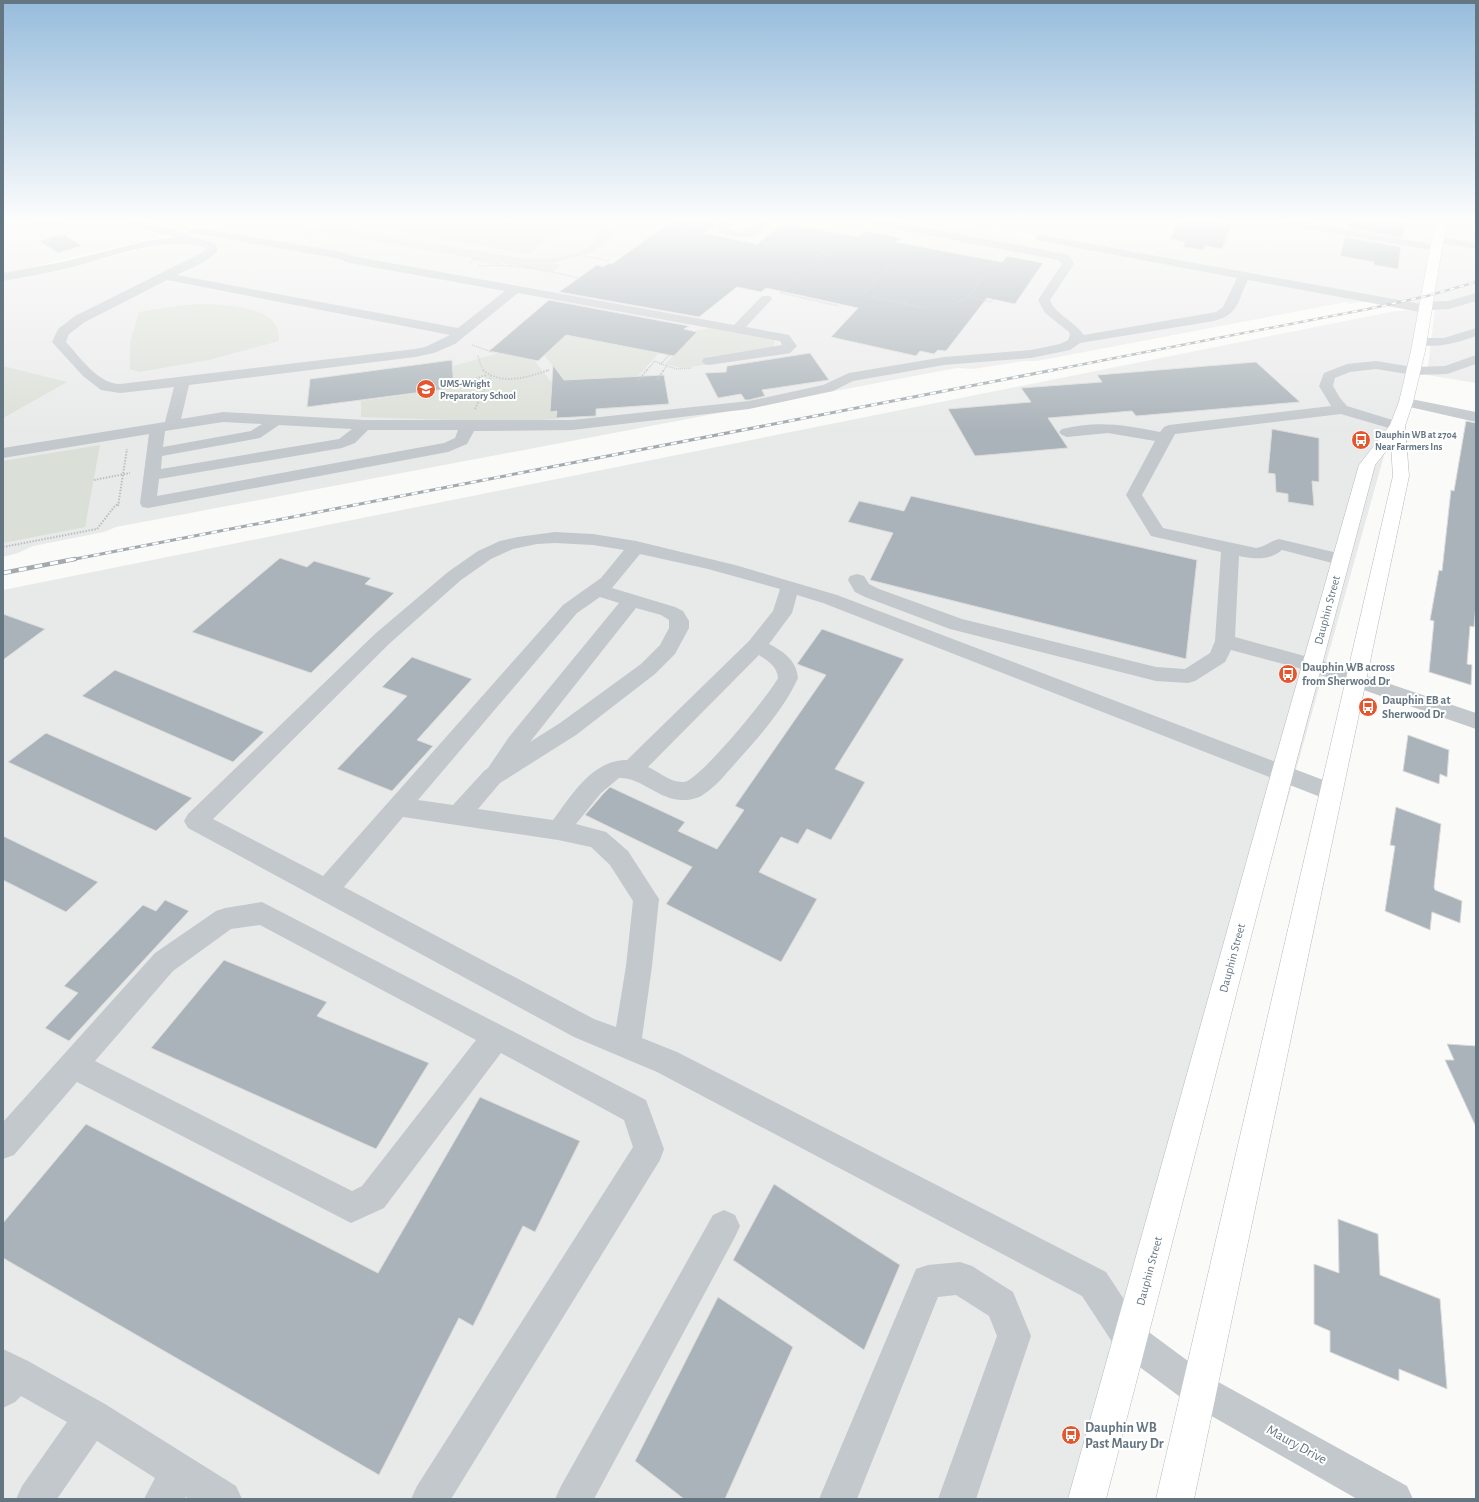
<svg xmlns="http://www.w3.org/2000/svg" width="1479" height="1502" font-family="'Alegreya Sans',sans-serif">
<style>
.built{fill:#e8e9e9}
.green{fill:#dadfd7}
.building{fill:#aab3b9;stroke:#dcdcda}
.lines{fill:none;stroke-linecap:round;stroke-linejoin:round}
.major-casing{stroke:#b5babe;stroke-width:1}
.path-far1{stroke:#bbbfc2;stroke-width:1.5;stroke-dasharray:1 1;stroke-linecap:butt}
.path{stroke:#bbbfc2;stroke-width:2;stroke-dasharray:1.5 1.5;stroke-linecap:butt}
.minor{fill:#c3c8cc;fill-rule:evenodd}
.major{fill:#fff;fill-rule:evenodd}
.rail-far2-casing{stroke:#a2aab0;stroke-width:2.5}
.rail-far1-casing{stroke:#a2aab0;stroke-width:3}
.rail-casing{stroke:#a2aab0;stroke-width:4.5}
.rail-far2{stroke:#fff;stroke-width:1.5;stroke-dasharray:5;stroke-linecap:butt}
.rail-far1{stroke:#fff;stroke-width:2;stroke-dasharray:6;stroke-linecap:butt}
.rail{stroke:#fff;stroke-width:3;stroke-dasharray:8;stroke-linecap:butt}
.labels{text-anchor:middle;stroke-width:4;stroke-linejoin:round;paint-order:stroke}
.far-poi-label{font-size:10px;font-weight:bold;fill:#657683;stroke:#fff;text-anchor:start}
.street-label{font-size:12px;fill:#657683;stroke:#fff}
.poi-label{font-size:12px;font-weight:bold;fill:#657683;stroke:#fff;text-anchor:start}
.near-poi-label{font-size:14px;font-weight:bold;fill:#657683;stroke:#fff;text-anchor:start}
.near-street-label{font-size:14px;fill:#657683;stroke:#fff}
</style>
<rect width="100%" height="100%" fill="#fafaf8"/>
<!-- built -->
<path class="built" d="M3 222H221L3 274Z
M234 222H951L949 224 1366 301 1349 304 1346 302 1037 361H1024L973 369 957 368 116 527 104 532 33 546 18 553 3 557V280L90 262 157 245 171 239Z
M964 222H1476V383L1427 375 1435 309Z
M1425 309 1092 1499H3V590L1395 311Z"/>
<!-- green -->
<path class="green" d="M325 222H341L342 225 352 230 514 257C534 260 594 260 598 233L594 226 589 222H604C635 247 563 261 550 263L561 265 553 272 315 231 325 225H328Z
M367 222H570L528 254 362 225Z
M208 304C227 305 262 307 274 323 278 328 279 334 279 341L209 360 139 372 130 369V342L139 312 185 305Z
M711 328 773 339 775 341 773 347 707 357 711 364 682 368 665 364 696 332 695 331Z
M566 335 659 353 638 376 564 380 544 355Z
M499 353 534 360 552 383 550 411H556V419L513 422 361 417V401L454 388 453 366Z
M3 366 67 382 3 418Z
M100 445 85 527 3 543V461Z"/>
<!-- building -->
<path class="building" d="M670 222H719L704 233 757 244 780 226 787 227 790 224 858 237 865 231 901 238 896 242 1002 262 1007 256 1043 263 1015 304 987 298 946 351 938 350 934 354 920 351 916 356 831 337 858 308 766 288 761 292 737 287 699 317 559 292 597 265 603 267 609 263 612 264Z
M1178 222H1214L1231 226 1222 249 1205 246 1203 250 1183 247 1185 242 1170 239Z
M1349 222H1406L1403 238 1348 228Z
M63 234 82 246 58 253 39 241Z
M1345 237 1401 247 1398 269 1374 265V262L1340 256Z
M549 300 689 326 684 329 697 332 674 356 566 335 538 361 489 351Z
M810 353 829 380 762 390 765 396 749 400H745L741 394 718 398 705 373 726 372 727 366Z
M452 360 454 388 307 407 310 379Z
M1256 362 1300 402 1136 416 1132 411 1048 418 1068 448 975 456 948 409 1031 402 1021 388 1102 382 1097 375Z
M553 365 564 380 664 375 669 404 596 409V416L556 418 557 411 550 412Z
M1466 421 1476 423V605L1474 627 1470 626 1467 664 1472 665 1471 685 1429 672 1434 621 1430 620 1439 570 1442 571 1451 490 1454 491Z
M1272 429 1319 438V482L1312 481 1314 506 1288 502V494L1276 492 1275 474 1268 473Z
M911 496 1197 560 1186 659 870 580 893 533 848 522 859 501 904 511Z
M280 558 307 567 314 561 371 578 365 584 394 593 311 673 192 632Z
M3 614 45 629 3 660Z
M822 629 904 659 835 769 865 782 831 840 807 829 798 844 781 837 759 872 817 899 781 962 666 904 692 867 585 815 603 794 610 787 685 822 678 831 717 849 744 810 735 806 826 675 797 664Z
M412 657 472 679 417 740 433 746 392 791 337 769 407 696 382 687Z
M115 670 264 732 233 762 82 696Z
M46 733 192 798 156 831 8 762Z
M1408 735 1449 750 1447 777 1440 774 1439 784 1403 771Z
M1396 807 1441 824 1434 887 1435 890 1462 901 1460 923 1432 912 1430 930 1385 911 1395 846 1390 845Z
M3 836 98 882 66 912 3 880Z
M165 900 189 911 69 1041 45 1028 78 993 64 986 143 905 156 911Z
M224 960 327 1002 317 1016 429 1063 376 1149 151 1048Z
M1447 1044 1476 1046V1127L1445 1060H1454Z
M480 1097 580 1141 535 1232 523 1226 473 1326 459 1318 379 1475 3 1258V1223L86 1124 378 1273Z
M774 1184 900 1265 864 1350 733 1260Z
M1338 1219 1378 1234 1380 1275 1440 1299 1447 1389 1399 1369V1381L1330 1352V1331L1314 1324V1264L1339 1273Z
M718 1297 793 1347 725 1499H684L635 1461Z"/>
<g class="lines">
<!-- major casing -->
<g class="major-casing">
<path id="major" d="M1437 222H1448L1442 248 1425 351 1413 402 1405 426 1409 476 1194 1499H1156L1393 476 1391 445 1375 465 1293 774 1106 1499H1068L1271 774 1359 465 1390 425 1399 402 1411 351 1430 248Z"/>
</g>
<!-- path-far1 -->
<path class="path-far1" d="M632 222 659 228
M781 224 787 225 784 227
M661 226 708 236
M307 233 324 222
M823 252 830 255 820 258 815 255Z
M830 254 838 253 843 248
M584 256 609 261
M820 258 781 293 839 306
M470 265 473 259 499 264
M479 266C514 263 549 271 583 279
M864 293 890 265 887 264 890 261
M872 297 924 308
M968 297 991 302 993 299
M904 304 907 300
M946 307 967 298 996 259
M472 345 492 352
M669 355 661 364 677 369 692 368
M478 356 481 366 484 371
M546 371 549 370
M646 371 655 361 661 364
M663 371 667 366"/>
<!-- path -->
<path class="path" d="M483 370C502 386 528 377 549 370
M657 379 664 370
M638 380 647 370
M450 386 487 375
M475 409 491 376
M94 480 130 473
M118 506 127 449
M3 547 97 529 114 507 119 503"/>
<!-- minor -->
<path class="minor" d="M32 222H65C57 231 44 227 33 224Z
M123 222H145L187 234 188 237 197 238 214 243 218 250C209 262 190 268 177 275L458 328 505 291 349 263 340 259 205 235 189 234 187 232 189 230 205 229 343 252 352 256 734 325 762 296H770L772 299 746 327 789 335 797 346 790 353 785 354 709 365 704 364 702 361 704 358 782 345 780 341 518 293 455 344 434 353 415 357 189 385 181 419 223 412 364 420H572L749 401 823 385 849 373 944 357 1031 350 1060 344 1068 340 1070 335 1069 332 1045 313 1038 300 1062 264 1058 260 874 225 869 222H894L1066 254 1071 257 1074 264 1050 300C1055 314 1074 321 1084 335L1216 312 1223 307 1237 278 1041 241 1037 240 1035 238 1037 236 1041 235 1421 304 1426 302 1448 301 1476 293V301L1449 309 1431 310 1425 313 1248 280C1237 301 1240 314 1214 321L1080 343 1070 350 1031 358 944 365 853 381 833 391 749 409 572 430 474 431 467 444 448 452 148 508 142 507 140 503 149 434 3 458V448L165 422 174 387 120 393 101 390 83 376 52 342 58 329 75 316 199 254 206 249 205 247C166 235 114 256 76 266 52 272 27 277 3 281V273L62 262 146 241 175 237 124 224ZM167 280 450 335 425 347 415 349 120 384C98 384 80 357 66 342L69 334 85 322ZM223 422 262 424 251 431 163 447 165 431ZM279 425 352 429 339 439 161 469 162 456 260 438ZM368 430H458L455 438 444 443 157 496 159 479 342 448 355 443Z
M722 222H733L729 229C747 235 746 228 759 223 763 221 769 222 772 222 759 239 739 240 720 233L717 228Z
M1280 222H1306L1436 245 1440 246 1442 248 1440 250 1436 251 1285 225Z
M1438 237 1476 243V249L1434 242 1432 240 1434 238Z
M1476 328V336C1456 343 1437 349 1415 344L1413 341 1415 338H1444Z
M1476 355V364L1447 374 1413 375 1376 369 1350 372 1335 378 1333 386 1340 398 1347 406 1402 423 1405 426 1402 429 1397 431 1392 429 1341 414 1175 434 1142 495 1163 528 1256 548C1265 547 1270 541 1279 539L1346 555 1349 559 1346 563 1340 565 1282 550C1269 561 1255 559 1239 556L1235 637 1319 660 1476 713V729L1306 670 1231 650 1225 662 1195 681 1188 683 1156 681 950 629 865 597 855 592 848 580 850 576 857 574 864 576 869 584 879 589 962 619 1156 667 1185 669 1210 653 1215 641 1221 552 1151 536 1126 495 1155 441 1108 433 1067 437 1062 435 1059 432 1062 429C1097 420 1126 425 1160 432L1164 427 1169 425 1331 406 1319 386 1324 373 1347 364 1376 361 1413 367 1445 366Z
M1406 398 1476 412V422L1401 405 1399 402 1401 399Z
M555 532 593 534 636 541 735 565 837 595 1339 786 1342 792 1339 798 1331 801 1323 798 823 603 797 595 792 613 769 644C783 651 797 661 798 678 783 711 756 740 733 766 724 776 715 787 704 794 699 798 690 800 684 800 659 801 642 777 619 778L601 793 576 824 606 832 628 851 659 899 652 966 642 1038 677 1052 1106 1272 1142 1327 1211 1378 1407 1486 1413 1499H1357L1187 1402 1118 1351 1082 1296 657 1072 574 1037 188 828 184 821 188 814 376 633 448 572 478 551 500 541 518 537ZM555 543 593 545 624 550 601 578 563 605 323 876 213 819 390 643 461 580 491 559 513 549 537 544ZM640 554 708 569 780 589 773 611 749 641 627 760C592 760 572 795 553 820L478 809 500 783 576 735 655 674 675 654 689 628V621L683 611 675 607 612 588ZM600 597 619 603 509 737 488 768 484 771 453 805 418 800 577 613ZM636 608 661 615 669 620V628L660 645 641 664 560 723 530 742ZM759 655C768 661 777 666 778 678 770 694 699 781 684 782 671 783 659 772 648 767ZM403 817 558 840 591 847 610 865 633 901 626 966 616 1027 594 1019 344 887Z
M262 902 646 1100 664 1149 660 1160 451 1499H411L417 1486 633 1147 624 1120 501 1053 384 1208 351 1223 77 1082 14 1155 3 1159V1122L155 953 216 911 225 908ZM260 925 476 1040 362 1186 352 1191 95 1061 173 971 231 929Z
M724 1210 735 1215 740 1226 735 1237 594 1499H555L561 1486 713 1215Z
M960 1262 972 1266 1013 1292 1031 1336 976 1499H938L997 1336 989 1316 956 1295 938 1297 857 1499H819L916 1269 928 1265Z
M3 1349 28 1361 105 1404 236 1486 242 1499H189L186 1497 184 1499H144L155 1478 97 1441 57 1499H16L22 1486 67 1422 21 1396 15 1402 3 1408Z"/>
<!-- major -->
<use href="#major" class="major"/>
<!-- rail-far2 casing -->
<g class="rail-far2-casing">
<path id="rail-far2" d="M1048 371 1368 309 1427 296 1476 282"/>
</g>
<!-- rail-far1 casing -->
<g class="rail-far1-casing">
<path id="rail-far1" d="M70 560 1053 370"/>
</g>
<!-- rail casing -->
<g class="rail-casing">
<path id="rail" d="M3 573 75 559"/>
</g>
<!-- rail-far2 -->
<use href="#rail-far2" class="rail-far2"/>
<!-- rail-far1 -->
<use href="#rail-far1" class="rail-far1"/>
<!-- rail -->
<use href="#rail" class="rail"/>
</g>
<!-- sky -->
<linearGradient id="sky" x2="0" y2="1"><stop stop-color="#96bcdc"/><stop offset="0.51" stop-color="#fdfdfc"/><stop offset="1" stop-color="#fdfdfc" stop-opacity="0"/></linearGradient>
<rect width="1479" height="433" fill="url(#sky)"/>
<!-- icons -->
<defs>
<g id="school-disc" transform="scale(1)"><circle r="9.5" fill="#e4572e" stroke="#fff"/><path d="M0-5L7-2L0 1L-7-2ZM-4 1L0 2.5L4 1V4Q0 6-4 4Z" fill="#fff"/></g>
<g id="bus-disc" transform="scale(1)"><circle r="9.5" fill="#e4572e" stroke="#fff"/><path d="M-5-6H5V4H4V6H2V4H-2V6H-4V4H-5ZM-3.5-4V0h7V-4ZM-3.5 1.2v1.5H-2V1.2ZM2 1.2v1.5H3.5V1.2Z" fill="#fff"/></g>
</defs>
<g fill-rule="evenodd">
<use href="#school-disc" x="426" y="389"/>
<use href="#bus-disc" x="1361" y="440"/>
<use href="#bus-disc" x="1288" y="674"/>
<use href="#bus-disc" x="1368" y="707"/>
<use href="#bus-disc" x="1071" y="1435"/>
</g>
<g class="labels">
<!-- far-poi labels -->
<g class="far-poi-label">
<text x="440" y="387">UMS-Wright<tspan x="440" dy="12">Preparatory School</tspan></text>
<text x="1375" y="438">Dauphin WB at 2704<tspan x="1375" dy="12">Near Farmers Ins</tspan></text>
</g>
<!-- street labels -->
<g class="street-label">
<text transform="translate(1327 610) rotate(-75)" y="4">Dauphin Street</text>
<text transform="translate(1232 958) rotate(-75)" y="4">Dauphin Street</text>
<text transform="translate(1149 1271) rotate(-75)" y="4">Dauphin Street</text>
</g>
<!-- poi labels -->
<g class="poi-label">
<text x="1302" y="671">Dauphin WB across<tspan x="1302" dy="14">from Sherwood Dr</tspan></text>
<text x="1382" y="704">Dauphin EB at<tspan x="1382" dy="14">Sherwood Dr</tspan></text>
</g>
<!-- near-poi labels -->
<g class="near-poi-label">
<text x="1085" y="1432">Dauphin WB<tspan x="1085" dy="16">Past Maury Dr</tspan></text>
</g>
<!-- near-street labels -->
<g class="near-street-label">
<text transform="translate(1297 1444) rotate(29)" y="5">Maury Drive</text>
</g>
</g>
<!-- border -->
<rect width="1479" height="1502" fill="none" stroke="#657683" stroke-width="8"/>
</svg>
